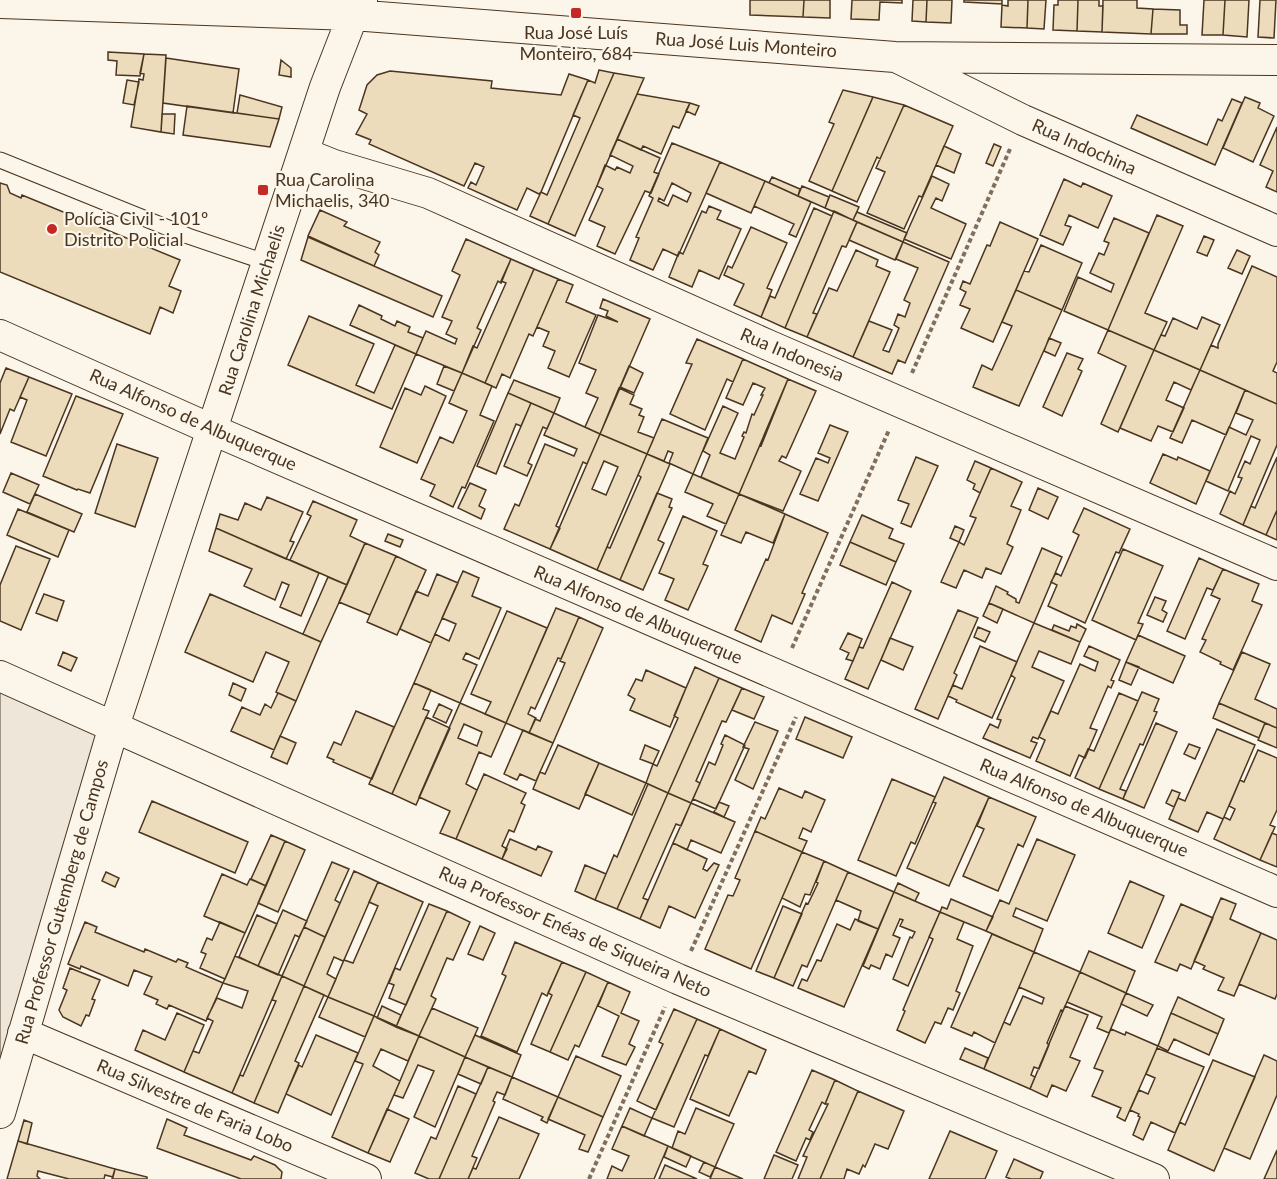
<svg xmlns="http://www.w3.org/2000/svg" width="1277" height="1179" font-family="Lato,sans-serif">
<style>
.green{fill:#ede6d9;stroke:#887966;stroke-width:1.5}
.building{fill:#ecdcbc;stroke:#4a3520;stroke-width:1.5;fill-rule:evenodd}
.lines{fill:none;stroke-linecap:round;stroke-linejoin:round}
.lane-casing{stroke:#4a3520;stroke-width:17}
.street-casing{stroke:#4a3520;stroke-width:32}
.path{stroke:#7f6f5c;stroke-width:4;stroke-dasharray:4.5 3;stroke-linecap:butt}
.lane{stroke:#fbf6e9;stroke-width:15}
.street{stroke:#fbf6e9;stroke-width:30}
.poi-dot{fill:#c62828;stroke:#fbf6e9;stroke-width:2}
.labels{text-anchor:middle;stroke-width:4.5;stroke-linejoin:round;paint-order:stroke}
.poi-label{font-size:18px;fill:#4a3520;stroke:#fbf6e9;text-anchor:start}
.street-label{font-size:18px;fill:#4a3520;stroke:#fbf6e9}
</style>
<rect width="100%" height="100%" fill="#fbf6e9"/>
<!-- green -->
<path class="green" d="M0 676 114 726 0 1094Z"/>
<!-- building -->
<path class="building" d="M750 0H804L803 17 750 15Z
M804 0H830V18L803 17Z
M852 0H902V3L880 2 879 20 851 19Z
M913 0H927L926 22 912 21Z
M927 0H952L951 23 926 22Z
M964 0H1002V4L964 2Z
M1008 0H1028L1027 28 1001 27 1002 5 1008 6Z
M1028 0H1046L1044 29 1027 28Z
M1058 0H1078L1077 31 1053 30 1054 5H1058Z
M1078 0H1099V6H1103L1102 32 1077 31Z
M1103 0H1137V8L1153 9 1151 34 1102 32Z
M1204 0H1225L1223 35H1202Z
M1225 0H1249L1247 37 1223 35Z
M1260 0H1276L1274 38 1258 37Z
M1153 9 1180 10V25H1187V34H1151Z
M108 52 144 54 140 76 116 75 117 61 108 60Z
M144 54 166 55 161 132 131 127 139 79 143 80 144 74 140 73Z
M166 58 239 69 233 113 163 103Z
M281 60 291 68V77L279 75Z
M599 70 614 73 548 224 530 216 541 192 547 195 580 118 573 115 588 80 595 83Z
M390 71 492 81 491 88 561 95 569 74 588 80 541 192 539 194 527 188 517 210 468 188 471 182 476 185 484 167 475 163 464 186 369 144 371 140 356 134 367 114 359 110 367 85 377 75Z
M614 73 644 78 575 236 548 224Z
M127 80 139 82 134 105 123 103Z
M843 90 873 97 832 191 809 181 834 124 829 122Z
M637 94 690 103 679 128 673 126 661 154 643 146 641 150 617 139Z
M240 95 282 107 279 119 237 113Z
M873 97 904 105 880 159 877 157 857 202 832 191Z
M1245 97 1260 103 1258 108 1274 116 1253 162 1223 148Z
M1232 99 1242 103 1215 165 1131 128 1137 115 1207 145 1218 119 1222 121Z
M690 103 699 106 695 115 686 111Z
M904 105 953 126 922 197 919 196 904 229 867 213 885 172 876 168Z
M187 106 279 119 270 147 183 135Z
M162 114H175L174 134 161 132Z
M1277 127V192L1266 187 1273 171 1260 165Z
M617 139 660 158 654 172 659 174 651 193 645 191 615 254 597 246 605 227 589 220 603 189 597 186 605 165 615 170 617 167 630 173 633 166 610 155Z
M672 143 720 162 678 256 663 249 653 270 630 260 639 238 636 237 653 198 649 196ZM672 183 691 193 687 202 673 195 668 206 658 201 659 198 664 201Z
M994 144 1001 147 993 166 986 163Z
M944 146 961 154 954 173 936 165Z
M720 162 765 181 751 213 706 193Z
M932 176 949 184 942 201 936 198 931 208 966 224 951 259 904 239Z
M772 177 800 189 798 196 769 183Z
M1064 179 1081 187 1083 183 1112 196 1098 228 1069 215 1065 225 1071 227 1063 245 1040 235Z
M765 181 811 202 796 237 789 234 794 224 754 206Z
M0 183 7 185 10 193 21 198 22 195 180 260 169 286 181 291 173 313 160 307 150 334 0 272Z
M802 186 829 197 825 208 798 196Z
M830 195 859 207 853 220 825 208Z
M709 206 721 211 717 219 741 229 719 279 699 270 692 287 669 277 679 252 683 254 702 211 706 213Z
M814 208 832 216 785 328 761 317 770 296 775 298Z
M320 210 347 222 344 226 380 242 375 252 379 255 374 266 308 236Z
M834 211 857 222 846 247 842 246 813 313 817 314 807 337 785 328Z
M857 212 907 233 903 242 853 220Z
M1157 215 1183 226 1145 313 1167 322 1154 350 1108 330Z
M1114 218 1149 233 1108 330 1064 311 1078 277 1111 292 1114 284 1090 273 1099 253 1104 255 1109 243 1104 241Z
M857 222 903 242 895 260 849 240Z
M1000 222 1038 239 993 342 961 328 970 309 960 305 966 292 960 289 963 281 970 284 987 245 990 246Z
M751 227 787 243 767 288 772 290 761 317 734 305 744 284 724 275 728 266 732 268Z
M1204 236 1214 240 1207 256 1197 252Z
M308 237 442 296 433 317 301 260Z
M466 239 511 259 501 283 498 281 477 328 481 330 462 373 416 354 426 331 455 344 457 339 446 334 452 321 442 317 460 275 452 271Z
M903 242 949 262 905 363 898 360 892 374 853 357 869 321 892 330 883 350 889 352 899 328 894 325 898 314 905 317 910 303 904 300 918 268 896 259Z
M1041 245 1082 263 1062 310 1016 290 1024 271 1029 272Z
M856 250 878 260 876 266 890 272 853 357 807 337 829 288 837 291Z
M1237 250 1250 256 1242 274 1228 268Z
M511 259 534 269 485 383 462 373 473 346 477 348 506 283 501 281Z
M1252 266 1277 277V362L1273 371 1277 373V404L1200 370 1211 345 1218 348V344Z
M534 269 558 279 533 336 529 334 510 378 502 374 496 388 485 383Z
M558 279 573 285 566 302 596 315 569 377 548 368 555 351 543 346 549 332 537 327Z
M1016 290 1062 310 1019 406 973 387 982 365 992 370 1012 326 1002 322Z
M603 299 650 319 600 434 585 427 598 398 586 393 596 370 579 363 598 315 618 322 606 316 608 311 600 308Z
M359 305 382 316 381 319 395 326 397 321 410 327 408 332 423 338 416 354 350 325Z
M309 316 374 344 356 385 374 393 395 345 416 354 392 409 288 365Z
M1202 317 1220 325 1200 370 1154 350 1161 335 1165 336 1173 318 1197 329Z
M1108 330 1154 350 1118 432 1101 424 1126 366 1098 353Z
M1049 338 1061 343 1055 356 1044 351Z
M697 339 743 359 733 382 727 379 705 430 670 414 692 364 686 363Z
M1154 350 1200 370 1191 390 1174 382 1166 400 1184 408 1173 432 1158 426 1151 441 1120 428Z
M1067 353 1083 359 1078 369 1082 371 1062 416 1043 407Z
M743 359 788 379 739 494 701 477 710 455 703 451 723 406 738 413 720 453 735 459 744 437 742 436 744 432 746 433 752 414 754 415 763 395H761L765 388 753 383 743 405 726 398Z
M444 366 462 373 454 391 437 384Z
M629 366 643 373 634 393 620 387Z
M6 368 29 377 14 411 10 409 0 434V383Z
M1200 370 1245 390 1226 435 1192 420 1182 443 1170 438Z
M462 373 492 386 480 415 494 421 465 488 462 487 453 507 430 496 435 485 421 479 440 437 453 443 467 411 449 403Z
M29 377 72 394 46 456 11 442 27 400 20 397Z
M788 379 816 391 786 458 782 456 779 461 801 471 783 511 739 494 760 445 761 446Z
M514 380 560 398 554 413 508 393Z
M425 386 446 396 417 463 380 447 405 388 421 395Z
M619 388 634 395 630 404 642 409 639 415 644 417 638 432 654 438 647 454 600 434Z
M1245 390 1277 404V445L1243 525 1220 514 1230 491 1235 494 1242 478 1238 477 1245 461 1250 464 1260 440 1251 436 1228 491 1206 481 1229 427 1246 435 1253 420 1236 413Z
M508 393 531 403 521 426 516 424 496 474 477 466Z
M76 396 123 414 90 493 78 489 77 490 43 476Z
M531 403 554 413 547 429 543 427 528 463 532 465 527 476 504 466Z
M554 413 600 434 587 464 583 462 556 526 560 528 550 549 504 529 515 504 519 506 545 444 574 456 577 449 544 435Z
M662 419 708 438 693 474 669 463 673 453 668 451 664 461 647 454Z
M830 425 848 432 818 501 800 494 816 458 828 463 830 458 818 453Z
M600 434 647 454 597 570 550 549ZM604 461 618 467 606 495 592 489Z
M117 444 158 458 135 527 95 513Z
M647 454 670 464 620 580 597 570 607 547 610 548 641 477 638 475Z
M1163 454 1177 460 1178 457 1210 471 1196 504 1150 483Z
M916 457 938 466 911 527 901 523 909 504 898 500Z
M1277 457V510L1266 535 1243 525 1251 506 1255 508Z
M975 461 991 468 980 493 973 489 975 484 967 480Z
M991 468 1022 482 1011 506 1021 510 1007 544 1013 547 1001 574 986 568 982 578 964 570 956 588 941 582 959 542 964 545 976 518 970 516Z
M11 473 39 485 30 504 3 492Z
M693 474 739 494 726 524 707 516 713 504 685 492Z
M470 483 486 490 479 506 485 509 481 519 458 508Z
M1038 488 1058 497 1048 519 1029 510Z
M657 493 672 499 669 507 672 508 658 540 664 543 643 590 620 580Z
M35 494 82 514 74 532 27 512Z
M739 494 785 514 773 543 746 532 741 543 721 535Z
M267 497 303 512 290 541 294 542 286 559 216 528 220 514 238 520 245 503 261 510Z
M313 501 357 520 350 536 365 543 347 585 290 560 311 516 307 514Z
M1084 508 1130 529 1119 553 1116 552 1085 623 1048 606 1057 585 1051 582 1056 573 1061 576 1079 535 1073 532Z
M18 509 69 530 58 557 7 535Z
M1277 510V540L1266 535Z
M785 514 828 533 802 593 805 594 792 624 772 615 761 642 735 630 766 559 768 560Z
M862 515 893 529 889 538 904 544 896 562 850 542Z
M683 516 717 531 703 564 708 566 688 610 665 600 674 579 659 573Z
M955 526 964 530 959 542 950 538Z
M216 528 319 573 301 616 280 607 289 585 282 582 275 600 244 586 252 569 209 551Z
M388 534 403 540 400 547 385 541Z
M850 542 896 562 886 585 840 565Z
M365 543 396 556 370 615 339 602Z
M16 546 50 559 21 630 0 621V585Z
M1042 548 1062 557 1034 623 989 603 996 586 1008 592 1007 594 1016 599V602L1019 603Z
M1123 549 1163 566 1138 623 1143 624 1136 640 1092 620Z
M396 556 426 570 397 635 367 622Z
M1199 558 1223 569 1213 590 1207 588 1185 639 1167 631Z
M1223 569 1259 584 1252 601 1262 605 1233 670 1220 664 1221 662 1200 652 1206 640 1202 639 1220 599 1211 595Z
M463 571 479 578 472 596 501 608 479 659 466 653 463 659 477 665 460 703 414 683 435 634 449 641 456 624 442 618Z
M437 574 458 583 431 643 400 629 416 591 428 596Z
M328 577 347 585 321 642 303 634Z
M892 582 911 591 868 689 845 679 859 647 863 648Z
M44 594 64 601 57 621 36 613Z
M210 594 321 642 296 701 276 692 289 662 266 652 253 682 185 652Z
M1155 597 1166 601 1162 610 1167 613 1163 622 1147 615Z
M989 603 1003 609 997 623 983 616Z
M556 608 579 617 561 659 558 658 535 709 531 707 528 714 536 718 529 733 506 723Z
M958 610 978 618 954 673 957 675 938 719 915 709Z
M507 611 547 628 506 723 485 714 491 702 471 694Z
M579 617 603 628 553 743 529 733 535 719 540 721 565 663 560 661Z
M1034 623 1080 642 1071 664 1039 651 1032 667 1064 681 1038 739 1033 737 1031 741 1037 743 1030 758 983 738 990 724 998 728 1001 720 997 719 1015 678 1011 675Z
M1077 624 1086 629 1080 642 1052 630 1054 625 1069 631 1071 626 1076 628Z
M978 627 990 632 985 642 974 637Z
M848 633 862 639 853 661 846 659 849 653 840 649Z
M1138 635 1185 656 1173 683 1126 662Z
M890 638 913 647 903 670 881 660Z
M980 646 1017 662 992 718 956 702 957 700 948 696 953 685 962 689Z
M1089 646 1120 660 1111 680 1114 681 1111 688 1108 686 1090 728 1097 730 1085 758 1079 755 1070 776 1036 761 1045 740 1039 737 1051 711 1058 714 1080 664 1095 671 1098 662 1084 656Z
M63 652 77 658 71 671 58 665Z
M1242 652 1270 664 1255 699 1277 709V728L1219 703Z
M1126 662 1139 667 1131 685 1119 680Z
M695 667 719 678 668 793 646 783 653 764 657 766 678 718 674 716Z
M646 670 686 688 670 727 630 710 635 699 628 695 636 679 642 681Z
M719 678 742 688 726 722 722 721 696 781 700 783 691 803 668 793Z
M233 683 246 689 241 701 229 695Z
M414 683 431 690 423 709 429 711 392 794 369 784Z
M742 688 764 697 754 719 732 710Z
M1142 692 1159 699 1154 711 1157 712 1143 745 1140 744 1120 789 1126 791 1123 799 1099 789Z
M278 693 296 701 274 750 231 731 242 707 260 715 265 704 271 708Z
M1119 693 1138 701 1099 789 1075 778 1088 749 1094 751Z
M460 703 506 723 491 757 479 752 466 784 477 790 456 839 440 833 450 811 419 797ZM464 724 482 732 477 746 458 738Z
M1219 703 1265 723 1259 738 1213 718Z
M439 704 452 710 446 723 433 717Z
M356 711 394 727 372 779 333 762 334 760 327 757 334 742 341 745Z
M426 717 450 728 416 805 392 794Z
M805 717 852 737 843 758 796 739Z
M755 722 778 731 753 789 735 780 749 749 743 747Z
M1156 723 1177 732 1144 808 1123 799Z
M1265 723 1277 728V748L1258 740Z
M1217 729 1255 745 1224 817 1223 819 1207 812 1198 832 1169 819 1178 798 1185 801Z
M523 730 553 743 536 781 520 774 517 780 504 774Z
M725 735 745 745 716 809 693 799 709 762 715 765 723 745 721 744Z
M280 736 296 743 287 764 271 757Z
M1189 744 1200 748 1195 759 1184 754Z
M558 745 599 763 579 809 533 789 540 772 545 774Z
M645 745 659 751 653 764 640 759Z
M1258 750 1277 758V810L1270 825 1275 827 1260 860 1214 839 1224 817 1230 820 1235 809 1229 806 1240 780 1244 782Z
M599 763 646 783 632 815 585 794Z
M484 774 526 793 521 803 525 805 514 832 509 830 502 846 507 849 502 859 456 839Z
M944 777 989 797 949 886 907 868 936 803 933 802Z
M892 779 935 797 915 844 911 842 896 876 858 860Z
M648 784 668 793 617 909 595 900 614 855 617 857Z
M779 788 802 798 805 791 825 800 811 832 803 828 799 838 807 841 802 852 755 831 761 817 765 819Z
M1172 790 1180 793 1174 807 1166 803Z
M668 793 691 803 681 826 676 824 643 898 648 900 640 919 617 909Z
M989 797 1036 817 1023 847 1018 844 998 891 963 876 984 829 977 826Z
M152 801 248 842 235 873 139 832Z
M719 802 729 806 724 817 714 812Z
M691 803 735 822 721 853 691 840 687 850 673 843Z
M755 831 802 852 751 969 705 949 728 895 733 896 740 880 735 878Z
M1272 833 1277 835V867L1260 860Z
M271 835 285 841 266 886 251 879Z
M510 839 536 850 538 846 552 852 541 876 502 859Z
M1037 839 1075 855 1047 921 1016 908 1013 916 1043 929 1034 952 986 931 1000 900 1009 904Z
M285 841 305 850 278 912 258 903Z
M673 843 707 859 703 869 707 871 714 863 719 865 695 918 669 906 660 928 640 919Z
M802 852 824 861 810 895 805 894 800 907 782 898Z
M824 861 848 872 807 967 802 965 793 986 774 978 806 903 808 904 818 883 816 882Z
M332 862 349 869 335 900 340 903 325 937 304 927Z
M585 865 606 874 595 900 575 891Z
M354 871 378 882 344 960 343 961 334 957 327 974 336 979 328 997 304 986Z
M106 872 119 878 115 887 102 881Z
M848 872 894 892 878 929 858 921 861 911 836 900Z
M222 874 247 885 250 879 266 886 245 933 204 916Z
M1130 881 1164 896 1142 948 1108 933Z
M378 882 423 902 374 1016 328 997 344 960 353 963 378 906 369 902Z
M898 883 919 893 915 901 894 892Z
M894 892 940 912 908 986 893 979 910 937 912 938 915 932 900 926 903 920 900 919 893 935 900 938 892 957 886 954 880 969 871 965 869 969 863 966Z
M1221 898 1236 904 1230 919 1261 933 1234 996 1218 990 1224 978 1203 969 1205 966 1194 961Z
M951 899 993 917 986 931 940 912 942 907 947 909Z
M429 904 447 911 406 1005 389 998 394 985 389 983 395 968 400 970Z
M1181 904 1213 918 1191 969 1180 964 1177 971 1155 962Z
M783 906 802 914 774 978 756 971Z
M283 910 307 921 299 937 295 935 278 975 258 966Z
M447 911 470 922 453 960 447 958 431 996 436 999 419 1036 396 1027Z
M940 912 964 922 957 939 973 946 956 991 960 993 953 1010 948 1008 941 1024 935 1022 925 1043 897 1030 905 1011 903 1010 933 939 929 937Z
M257 915 277 924 258 966 239 957Z
M855 919 878 929 844 1007 798 988 802 979 807 981 817 960 821 961 837 924 850 930Z
M85 922 97 927 95 932 144 952 145 949 176 962 178 959 188 963 186 967 223 983 206 1021 169 1005 167 1009 156 1004 158 1000 144 994 152 977 134 970 128 986 81 966 80 969 68 964Z
M220 922 245 933 225 979 200 968 206 954 201 952 207 938 212 940Z
M480 926 495 933 483 960 468 954Z
M304 927 325 937 304 986 282 976Z
M1261 933 1277 940V994L1275 999 1239 984Z
M992 934 1034 952 995 1043 974 1032 972 1036 951 1027Z
M515 942 562 962 547 996 542 993 517 1052 481 1036 506 976 502 974Z
M1089 951 1135 971 1126 993 1080 972Z
M1034 952 1080 972 1063 1011 1061 1010 1047 1043 1049 1045 1039 1069 1034 1067 1031 1075 1035 1077 1030 1089 984 1069 1004 1022 1010 1025 1023 996 1042 1004 1044 998 1019 987Z
M235 956 282 976 232 1093 184 1072 193 1051 199 1053 213 1021 207 1018 217 998 242 1008 248 991 223 983Z
M562 962 586 972 550 1052 531 1044 552 995 548 993Z
M70 968 100 980 92 999 95 1000 89 1016 86 1015 81 1026 63 1017 59 1010 67 990 63 988Z
M586 972 608 982 579 1047 575 1045 568 1060 550 1052Z
M1080 972 1126 993 1109 1033 1097 1028 1102 1017 1067 1002Z
M282 976 304 986 254 1103 232 1093 240 1075 243 1076 276 1001 272 1000Z
M608 982 630 992 621 1013 639 1021 629 1044 635 1047 626 1065 602 1056 619 1016 598 1006Z
M304 986 324 995 295 1061 299 1063 278 1113 254 1103Z
M1126 993 1153 1005 1147 1016 1121 1004Z
M328 997 374 1016 365 1037 319 1017Z
M1178 997 1224 1019 1218 1034 1171 1013Z
M382 1006 401 1015 396 1027 377 1018Z
M1065 1006 1088 1015 1070 1057 1080 1061 1066 1091 1052 1085 1047 1097 1030 1089Z
M432 1008 478 1028 465 1057 419 1036Z
M674 1009 697 1019 656 1110 637 1101 663 1044 659 1042Z
M177 1013 204 1025 184 1072 135 1050 143 1030 165 1040Z
M1171 1013 1218 1034 1209 1055 1174 1039 1168 1051 1158 1046Z
M374 1016 419 1036 408 1061 381 1049 373 1066 400 1081 368 1153 332 1137 363 1064 355 1061Z
M697 1019 720 1029 708 1056 705 1055 674 1127 652 1118Z
M720 1029 766 1050 756 1074 749 1071 729 1116 690 1099Z
M1111 1029 1125 1035 1126 1032 1158 1046 1125 1121 1117 1117 1121 1108 1092 1096 1103 1071 1094 1068Z
M316 1035 358 1053 331 1115 286 1094 299 1065 302 1067Z
M475 1035 521 1055 512 1077 465 1057Z
M419 1036 465 1057 435 1127 414 1117 434 1071 418 1065 403 1098 394 1095Z
M965 1048 988 1058 984 1069 960 1059Z
M1157 1048 1204 1067 1175 1133 1151 1122 1143 1140 1133 1135 1140 1117 1138 1116 1139 1114 1130 1110 1139 1090 1148 1094 1155 1078 1146 1074Z
M1264 1055 1277 1061V1095L1250 1159 1224 1148Z
M576 1056 621 1076 603 1117 558 1097Z
M465 1057 488 1067 481 1084 458 1074Z
M1213 1060 1255 1077 1214 1171 1168 1150 1180 1122 1185 1125Z
M488 1067 512 1077 505 1095 497 1092 493 1101 495 1102 472 1156 477 1158 468 1179H439Z
M812 1070 835 1080 825 1104 822 1102 809 1130 813 1132 810 1140 806 1138 796 1161 776 1152Z
M512 1077 558 1097 547 1123 541 1120 543 1117 503 1099Z
M835 1080 858 1091 820 1179H798L807 1157 803 1156 828 1104H825Z
M458 1086 476 1094 439 1179H429L415 1173 431 1137 436 1139Z
M858 1091 904 1111 888 1149 875 1144 865 1167 863 1165 859 1174 847 1169 844 1179H820Z
M558 1097 603 1117 588 1152 579 1149 585 1135 548 1119Z
M630 1108 652 1118 644 1136 622 1126Z
M696 1108 734 1124 715 1167 672 1148 678 1131 685 1134Z
M387 1109 409 1119 390 1162 368 1153Z
M499 1117 539 1134 519 1179H468L473 1168 476 1169Z
M167 1119 187 1128 184 1135 251 1160 254 1156 275 1165 282 1172 281 1179H241L157 1148Z
M24 1120 32 1123 27 1144 18 1141Z
M622 1126 668 1146 654 1179H607L612 1166 622 1171 629 1156 612 1149Z
M950 1131 997 1151 985 1179H929Z
M18 1141 115 1169 113 1177 105 1175 104 1179H69L38 1171 37 1176 40 1179H7Z
M668 1146 691 1156 686 1167 664 1157Z
M1277 1150V1179H1264Z
M774 1155 798 1165 792 1179H764Z
M1014 1159 1043 1172 1040 1179H1011L1006 1177Z
M704 1162 715 1167 710 1177 699 1172Z
M665 1165 697 1179H659Z
M715 1167 743 1179H710Z
M115 1169 147 1177V1179H112Z"/>
<g class="lines">
<!-- lane casing -->
<g class="lane-casing">
<path id="lane" d="M0 160 188 236 268 263"/>
</g>
<!-- street casing -->
<g class="street-casing">
<path id="street" d="M0 3 353 15 895 57 1277 60
M900 59 1023 120 1277 231
M304 153 334 165 428 193 768 345 1277 565
M0 335 213 430 1277 892
M0 676 678 979 1154 1179
M23 1033 366 1179
M0 1113 114 726 325 87 353 15 362 1"/>
</g>
<!-- path -->
<path class="path" d="M912 373 1010 149
M792 648 889 430
M691 951 796 717
M589 1179 665 1007"/>
<!-- lane -->
<use href="#lane" class="lane"/>
<!-- street -->
<use href="#street" class="street"/>
</g>
<!-- markers -->
<g class="poi-dot">
<rect x="570" y="7" width="12" height="12" rx="3"/>
<rect x="257" y="184" width="12" height="12" rx="3"/>
<circle cx="52" cy="229" r="6"/>
</g>
<g class="labels">
<!-- poi labels -->
<g class="poi-label">
<text x="576" y="39" text-anchor="middle">Rua José Luís<tspan x="576" dy="21">Monteiro, 684</tspan></text>
<text x="275" y="186">Rua Carolina<tspan x="275" dy="21">Michaelis, 340</tspan></text>
<text x="64" y="225">Polícia Civil - 101º<tspan x="64" dy="21">Distrito Policial</tspan></text>
</g>
<!-- street labels -->
<g class="street-label">
<text transform="translate(746 45) rotate(4)" y="6">Rua José Luis Monteiro</text>
<text transform="translate(1084 147) rotate(24)" y="6">Rua Indochina</text>
<text transform="translate(252 310) rotate(-72)" y="6">Rua Carolina Michaelis</text>
<text transform="translate(792 355) rotate(23)" y="6">Rua Indonesia</text>
<text transform="translate(193 420) rotate(24)" y="6">Rua Alfonso de Albuquerque</text>
<text transform="translate(638 615) rotate(23)" y="6">Rua Alfonso de Albuquerque</text>
<text transform="translate(1084 808) rotate(23)" y="6">Rua Alfonso de Albuquerque</text>
<text transform="translate(62 902) rotate(-74)" y="6">Rua Professor Gutemberg de Campos</text>
<text transform="translate(575 932) rotate(24)" y="6">Rua Professor Enéas de Siqueira Neto</text>
<text transform="translate(195 1106) rotate(23)" y="6">Rua Silvestre de Faria Lobo</text>
</g>
</g>
</svg>
